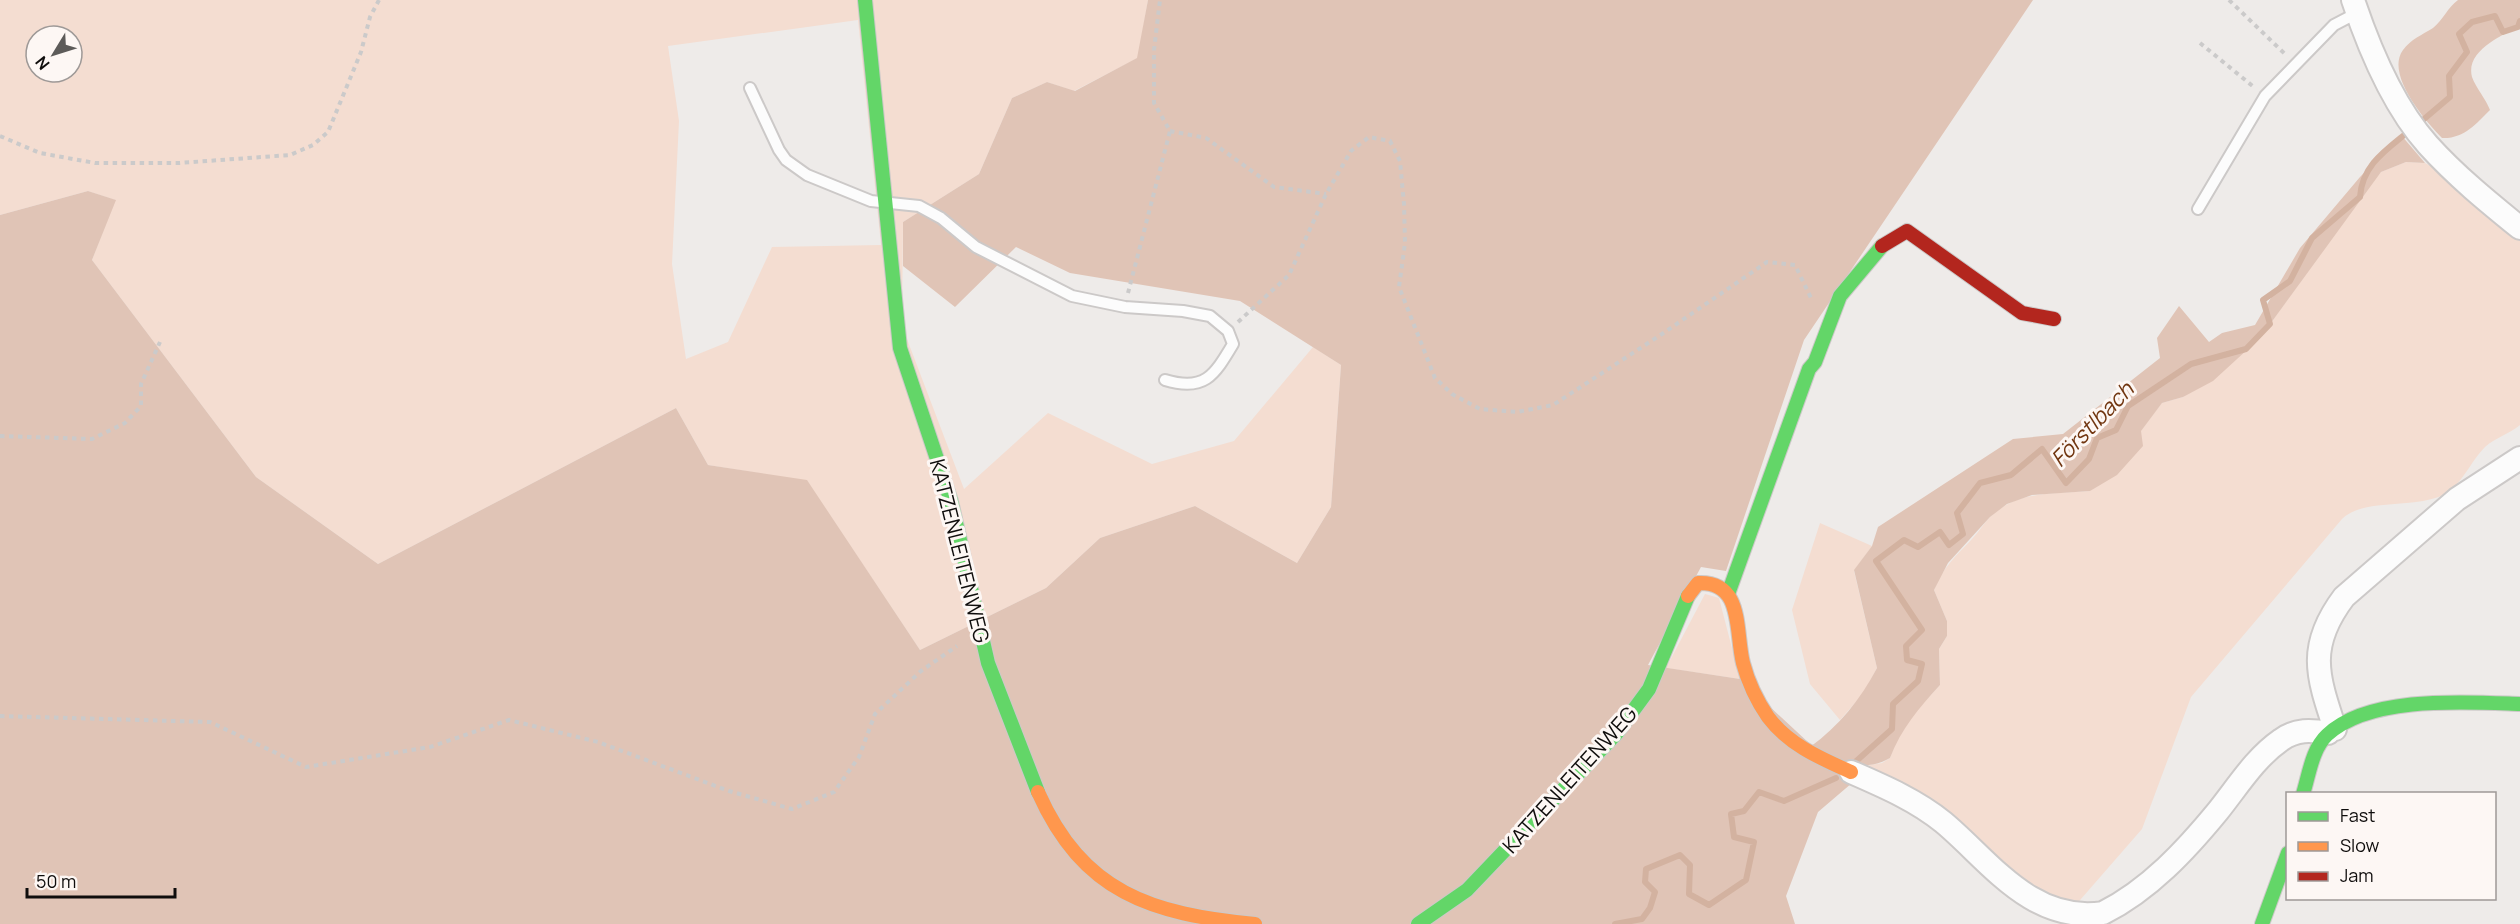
<svg xmlns="http://www.w3.org/2000/svg" width="2520" height="924" font-family="Manrope,sans-serif">
<style>
.green{fill:#f4ddd1;fill-rule:evenodd}
.forest{fill:#e0c4b6}
.lines{fill:none;stroke-linecap:round;stroke-linejoin:round}
.stream{stroke:#d3b2a0;stroke-width:6}
.lane-casing{stroke:#ccc9c8;stroke-width:14}
.street-casing{stroke:#ccc9c8;stroke-width:26}
.fast-casing{stroke:#ccc9c8;stroke-width:16}
.slow-casing{stroke:#ccc9c8;stroke-width:16}
.jam-casing{stroke:#ccc9c8;stroke-width:16}
.path{stroke:#cbcaca;stroke-width:4;stroke-dasharray:4.5 4.5;stroke-linecap:butt}
.lane{stroke:#fcfcfc;stroke-width:10}
.street{stroke:#fcfcfc;stroke-width:22}
.fast{stroke:#63d668;stroke-width:14}
.slow{stroke:#ff974d;stroke-width:14}
.jam{stroke:#b3261e;stroke-width:14}
.labels{text-anchor:middle;stroke-width:6;stroke-linejoin:round;paint-order:stroke}
.street-label{font-size:21px;fill:#0f0d0c;stroke:#fdf7f4}
.water-label{font-size:22px;font-style:italic;fill:#713610;stroke:#fdf7f4}
</style>
<rect width="100%" height="100%" fill="#eeebe9"/>
<!-- green -->
<path class="green" d="M0 0H1148L1138 58 1074 91 1047 82 1012 98 979 174 903 222 902 326 964 489 1048 413 1152 464 1234 441 1313 347 1341 365 1331 507 1297 563 1195 506 1100 538 1046 588 920 650 807 481 708 465 676 408 378 564 256 477 92 260 115 200 88 191 0 215ZM858 20 881 245 772 247 728 342 686 359 672 264 679 121 668 46ZM36 36H72V72H36Z
M2406 162 2425 163 2435 168 2520 239V425C2509 434 2495 438 2485 447 2470 462 2463 484 2443 495 2414 509 2363 498 2342 519L2191 697 2142 829 2074 907 2059 912 1859 767 1882 763 1890 758 1897 739 1916 711 1940 685 1939 649 1947 636V621L1934 590C1942 568 1956 556 1972 539 1979 532 1983 524 1990 517 2017 490 2055 494 2090 491L2162 403 2183 397 2260 338 2370 185 2381 172Z
M1820 523 1872 546 1854 571 1877 668 1863 694 1840 720 1810 684 1792 610Z
M1705 594 1719 598 1740 679 1666 668Z"/>
<!-- forest -->
<path class="forest" d="M1148 0H2033L1804 340 1726 571 1701 567 1648 665 1740 679 1852 783 1818 812 1786 896 1795 924H0V215L88 191 116 200 92 260 256 477 378 564 676 408 708 465 807 480 920 650 1046 588 1100 538 1195 506 1297 563 1331 507 1341 365 1240 301 1070 273 1016 247 955 307 903 266V222L979 174 1012 98 1047 82 1075 91 1137 58Z
M2458 0H2520V25C2503 36 2465 50 2472 77 2476 88 2486 99 2490 110 2476 124 2464 139 2442 138 2425 121 2385 74 2403 50 2411 39 2422 35 2433 28 2443 20 2448 7 2458 0Z
M2401 135 2425 163 2406 162 2381 172 2260 338 2213 381 2183 397 2162 403 2141 431 2143 446 2117 475 2090 491 2032 495 2007 504 1990 517 1948 563 1934 590 1947 621V636L1939 649 1940 685C1919 708 1901 729 1890 758 1860 775 1838 758 1810 747 1839 726 1860 700 1877 668L1854 570 1872 546 1878 527 2013 439 2063 434 2160 358 2157 338 2179 306 2209 342 2222 333 2255 325 2300 248 2360 177Z"/>
<g class="lines">
<!-- stream -->
<path class="stream" d="M2417 125 2450 97 2449 76 2467 52 2459 34 2472 22 2495 16 2503 32 2518 27 2520 21
M1853 764 1892 729 1893 704 1918 681 1922 664 1907 660 1906 646 1922 630 1876 561 1904 540 1918 547 1940 532 1949 545 1963 534 1957 513 1980 483 2011 475 2042 449 2066 483 2089 459 2097 438 2116 430 2128 406 2191 364 2246 349 2270 324 2263 300 2290 281 2312 238 2360 197C2362 165 2386 150 2409 131
M1615 924 1642 919 1650 908 1655 892 1645 882 1646 869 1680 855 1690 865 1689 894 1709 905 1746 880 1754 842 1734 837 1731 814 1744 811 1759 792 1784 801 1836 778"/>
<!-- lane casing -->
<g class="lane-casing">
<path id="lane" d="M750 88 779 150 786 160 807 175 871 201 919 206 941 218 976 247 1072 296 1125 307 1183 311 1210 316 1228 331 1233 344C1214 376 1204 392 1165 380
M2198 209 2265 96 2334 25 2357 13"/>
</g>
<!-- street casing -->
<g class="street-casing">
<path id="street" d="M2353 0C2369 48 2394 107 2428 145 2456 176 2488 202 2520 228
M2335 729C2317 675 2307 646 2344 597L2457 499 2520 458
M1851 772C1883 786 1916 800 1943 822 1988 859 2031 924 2103 913 2149 890 2186 850 2218 811 2238 786 2255 758 2281 740 2296 729 2311 730 2328 733"/>
</g>
<!-- fast casing -->
<g class="fast-casing">
<path id="fast" d="M865 0 900 348 951 501 988 663 1038 792
M1728 594 1809 369 1815 362 1840 296 1882 246
M2303 794C2309 775 2312 749 2327 735 2369 695 2466 702 2520 704
M1418 924 1467 890 1616 734 1649 689 1688 596
M2262 924 2288 853"/>
</g>
<!-- slow casing -->
<g class="slow-casing">
<path id="slow" d="M1688 596 1698 583C1744 581 1735 631 1743 663 1748 682 1757 701 1768 717 1789 745 1820 758 1851 772
M1038 792C1083 893 1151 914 1255 924"/>
</g>
<!-- jam casing -->
<g class="jam-casing">
<path id="jam" d="M1882 246 1907 231 2022 313 2054 319"/>
</g>
<!-- path -->
<path class="path" d="M2229 0 2287 56
M2200 43 2255 88
M1170 131 1206 138 1274 187 1326 194
M0 136 40 153 95 163H179L290 155 313 145 328 132 361 52 370 17 379 0
M1128 293 1170 131 1154 103V50L1160 0
M1238 322 1289 275 1326 194 1351 151 1369 137 1390 141 1400 161 1404 204 1405 243 1399 287 1435 378 1452 394 1480 409 1517 412 1553 405 1662 334 1767 262 1795 265 1812 300
M0 436 92 439 125 423 141 406V384L160 342
M0 716 210 722 306 767 430 747 509 720 598 742 729 791 792 809 834 792 859 757 875 714 921 671 957 646"/>
<!-- lane -->
<use href="#lane" class="lane"/>
<!-- street -->
<use href="#street" class="street"/>
<!-- fast -->
<use href="#fast" class="fast"/>
<!-- slow -->
<use href="#slow" class="slow"/>
<!-- jam -->
<use href="#jam" class="jam"/>
</g>
<g class="labels">
<!-- street labels -->
<g class="street-label">
<text transform="translate(959 551) rotate(76)" y="7">KATZENLEITENWEG</text>
<text transform="translate(1570 780) rotate(-48)" y="7">KATZENLEITENWEG</text>
</g>
<!-- water labels -->
<g class="water-label">
<text transform="translate(2092 424) rotate(-46)" y="8">Förstlbach</text>
</g>
</g>
<!-- legend -->
<rect x="2286" y="792" width="210" height="108" fill="#fdf7f4" stroke="#9e9997" stroke-width="1.5"/>
<rect x="2298" y="812" width="30" height="9" fill="#63d668" stroke="#9e9997" stroke-width="1.5"/>
<text x="2340" y="822" font-size="18" fill="#0f0d0c">Fast</text>
<rect x="2298" y="842" width="30" height="9" fill="#ff974d" stroke="#9e9997" stroke-width="1.5"/>
<text x="2340" y="852" font-size="18" fill="#0f0d0c">Slow</text>
<rect x="2298" y="872" width="30" height="9" fill="#b3261e" stroke="#9e9997" stroke-width="1.5"/>
<text x="2340" y="882" font-size="18" fill="#0f0d0c">Jam</text>
<!-- north arrow -->
<g transform="translate(54 54) rotate(232)"><circle r="28" fill="#fdf7f4" stroke="#9e9997" stroke-width="1.5"/>
<path d="M0-4.5L10 22L0 15L-10 22Z" fill="#5d5b59"/>
<text y="-9" font-size="16" font-weight="bold" text-anchor="middle" fill="#0f0d0c">N</text>
</g>
<!-- scale -->
<path d="M27 888v9h148v-9" fill="none" stroke="#0f0d0c" stroke-width="3"/>
<text x="36" y="888" font-size="18" fill="#0f0d0c" stroke="#fdf7f4" stroke-width="4.5" paint-order="stroke">50 m</text>
</svg>
